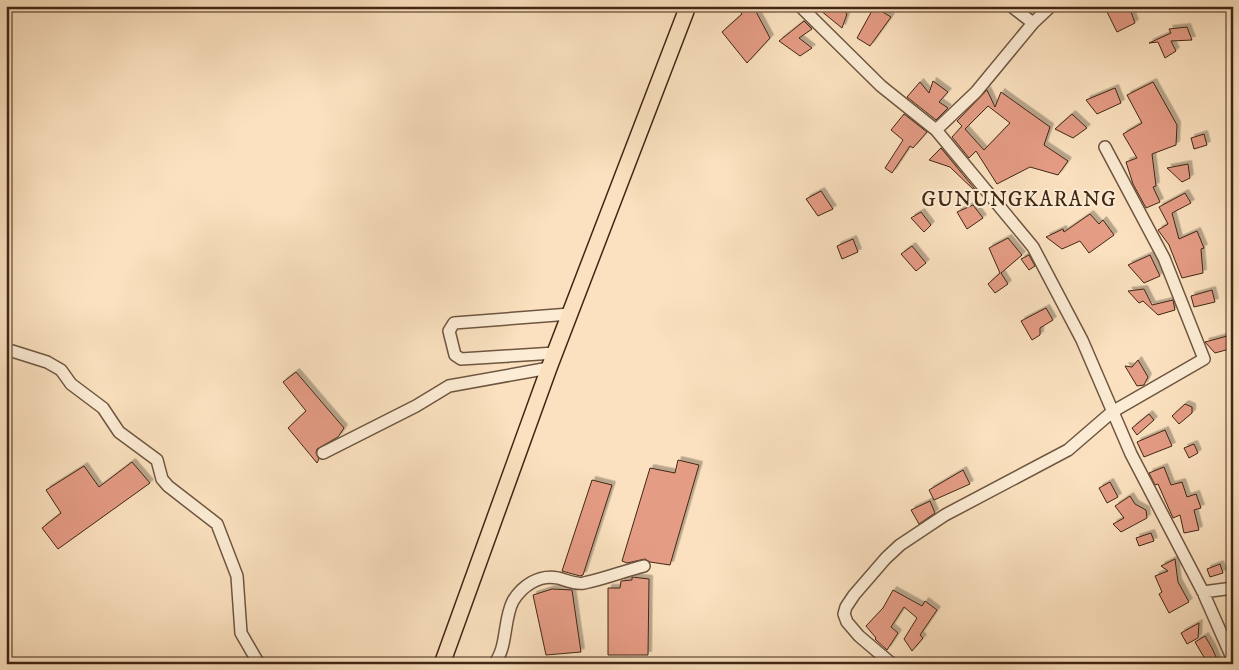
<svg xmlns="http://www.w3.org/2000/svg" width="1239" height="670" font-family="'IM FELL DW Pica',serif">
<style>
.building{fill:#e59c85;stroke:#402715;fill-rule:evenodd;filter:url(#shadow)}
.lines{fill:none;stroke-linecap:round;stroke-linejoin:round}
.minor-casing{stroke:#6f5640;stroke-width:14}
.major-casing{stroke:#402715;stroke-width:18}
.minor{stroke:#fcecd5;stroke-width:11}
.major{stroke:#fbe1bf;stroke-width:15}
.labels{text-anchor:middle;stroke-width:4;stroke-linejoin:round;paint-order:stroke}
.quarter-label{font-size:21px;letter-spacing:1px;fill:#402715;stroke:#fcecd5}
</style>
<defs>
<filter id="shadow"><feDropShadow dx="3.5" dy="-3.5" stdDeviation="0" flood-color="#0004"/></filter>
</defs>
<rect width="100%" height="100%" fill="#fbe1bf"/>
<filter id="stains"><feTurbulence type="fractalNoise" baseFrequency=".004" numOctaves="4"/><feColorMatrix values="0 0 0 0 .2 0 0 0 0 .09 0 0 0 0 .02 0 0 0 .5 -.17"/></filter>
<radialGradient id="worn" r=".72"><stop offset=".6" stop-color="#630" stop-opacity="0"/><stop offset="1" stop-color="#630" stop-opacity=".3"/></radialGradient>
<!-- building -->
<path class="building" d="M744 6H753L770 38 747 63 722 32 742 14 739 9Z
M815 6H839L847 14 842 28Z
M1104 6H1129L1135 23 1117 32Z
M874 7 891 17 870 46 857 38Z
M804 21 812 29 799 38 812 48 800 56 779 41Z
M1187 27 1192 40 1171 41 1176 51 1165 58 1158 42 1149 43 1171 33 1169 29Z
M933 81 948 92 939 102 948 108 936 120 907 97 920 82 929 93Z
M1153 82 1177 125 1176 145 1152 154 1156 186 1153 187 1160 202 1146 208 1133 184 1126 162 1137 158 1123 134 1142 123 1127 95Z
M1115 88 1121 103 1097 114 1086 100Z
M987 90 995 107 1001 92 1050 127 1044 145 1068 161 1058 175 1030 167 997 184 976 151 969 158 952 137 962 126 957 121ZM988 106 1010 123 984 150 965 129Z
M904 114 927 132 913 148 910 146 892 173 885 168 903 140 891 130Z
M1072 114 1087 128 1073 138 1055 129Z
M1204 134 1207 145 1194 149 1191 138Z
M941 148 974 188 976 192 950 167 929 160Z
M1188 164 1190 178 1182 182 1167 168Z
M821 191 833 209 818 216 806 199Z
M1185 193 1191 203 1172 213 1179 239 1197 231 1204 248 1201 249 1203 273 1182 278 1169 245 1158 230 1168 224 1159 207Z
M973 205 983 218 967 229 957 212Z
M921 212 931 225 924 232 911 218Z
M1090 214 1099 224 1103 220 1114 235 1089 253 1080 241 1062 249 1046 237 1063 229 1064 232Z
M1008 238 1022 255 1001 273 1008 284 995 293 988 284 1000 273 989 248Z
M853 239 858 252 842 259 837 246Z
M912 246 926 263 916 271 901 254Z
M1029 255 1035 266 1029 270 1021 259Z
M1150 255 1160 276 1144 283 1128 265Z
M1144 289 1152 305 1173 300 1175 310 1158 315 1143 301 1139 303 1128 291Z
M1212 290 1215 302 1194 307 1191 296Z
M1046 308 1053 320 1040 328V335L1032 340 1021 321Z
M1231 335 1233 348 1215 353 1205 342Z
M1138 360 1148 377 1144 385 1137 386 1125 366 1132 367Z
M296 372 344 428 338 437 317 449 316 453 319 459 317 463 288 428 306 411 283 382Z
M1185 404 1192 407V413L1179 424 1172 416Z
M1149 414 1154 420 1137 435 1132 428Z
M1165 430 1172 446 1144 457 1137 442Z
M1194 444 1198 453 1189 458 1184 448Z
M678 460 699 465 670 565 650 562 645 559 627 563 622 561 650 468 675 473Z
M132 462 150 483 58 549 42 528 61 513 46 490 84 466 99 487Z
M1164 467 1171 485 1182 482 1187 497 1196 494 1201 508 1194 510 1199 530 1184 533 1180 515 1173 518 1158 484 1155 485 1149 473Z
M963 470 970 484 934 500 929 490Z
M592 480 612 485 583 575 580 576 562 571Z
M1110 482 1118 497 1107 503 1099 488Z
M1130 496 1135 504 1146 510 1147 518 1121 532 1113 524 1124 518 1115 506Z
M930 501 935 513 919 524 911 510Z
M1151 533 1154 541 1139 546 1136 538Z
M1175 559 1178 582 1189 602 1169 613 1159 594 1162 592 1155 576 1168 571 1161 566Z
M1220 564 1223 573 1210 577 1207 569Z
M632 577 649 579 648 655H608V588H620L621 581 632 580Z
M552 589 572 590 581 652 546 655 533 595Z
M893 590 922 606 925 601 937 610 920 635 923 638 912 651 904 639 917 618 904 607 891 627 898 633 887 650 875 639 876 638 866 626 883 608Z
M1199 623 1198 638 1187 644 1181 633Z
M1205 636 1212 648 1219 664H1208L1195 642Z"/>
<g class="lines">
<!-- minor casing -->
<g class="minor-casing">
<path id="minor" d="M800 6 881 86 936 130 1033 247 1082 340 1131 454 1203 592 1233 660
M1011 6 1033 23
M936 130 976 92 1033 23 1051 6
M12 351 47 362 61 370 71 384 103 408 119 432 157 460 162 479 168 486 217 524 237 576 241 633 259 664
M555 353 461 359 455 355 449 331 454 323 570 314
M323 453 416 406 449 386 549 368
M1203 592 1233 588
M494 664C508 647 503 620 513 601 522 586 539 574 558 578 566 580 576 585 584 583 604 579 624 571 644 566
M892 664 859 636 847 622 844 614 846 607 854 595 886 558 900 545 945 515 1068 450 1112 412 1204 359 1164 258 1105 147"/>
</g>
<!-- major casing -->
<g class="major-casing">
<path id="major" d="M442 664 549 368 688 6"/>
</g>
<!-- minor -->
<use href="#minor" class="minor"/>
<!-- major -->
<use href="#major" class="major"/>
</g>
<g class="labels">
<!-- quarter labels -->
<g class="quarter-label">
<text x="1019" y="206">GUNUNGKARANG</text>
</g>
</g>
<!-- margin -->
<rect width="1239" height="670" fill="none" stroke="#fbe1bf" stroke-width="25"/>
<rect x="8" y="8" width="1224" height="655" fill="none" stroke="#402715" stroke-width="2.5"/>
<rect x="12" y="12" width="1214" height="645" fill="none" stroke="#402715"/>
<rect width="100%" height="100%" filter="url(#stains)"/>
<rect width="100%" height="100%" fill="url(#worn)"/>
</svg>
